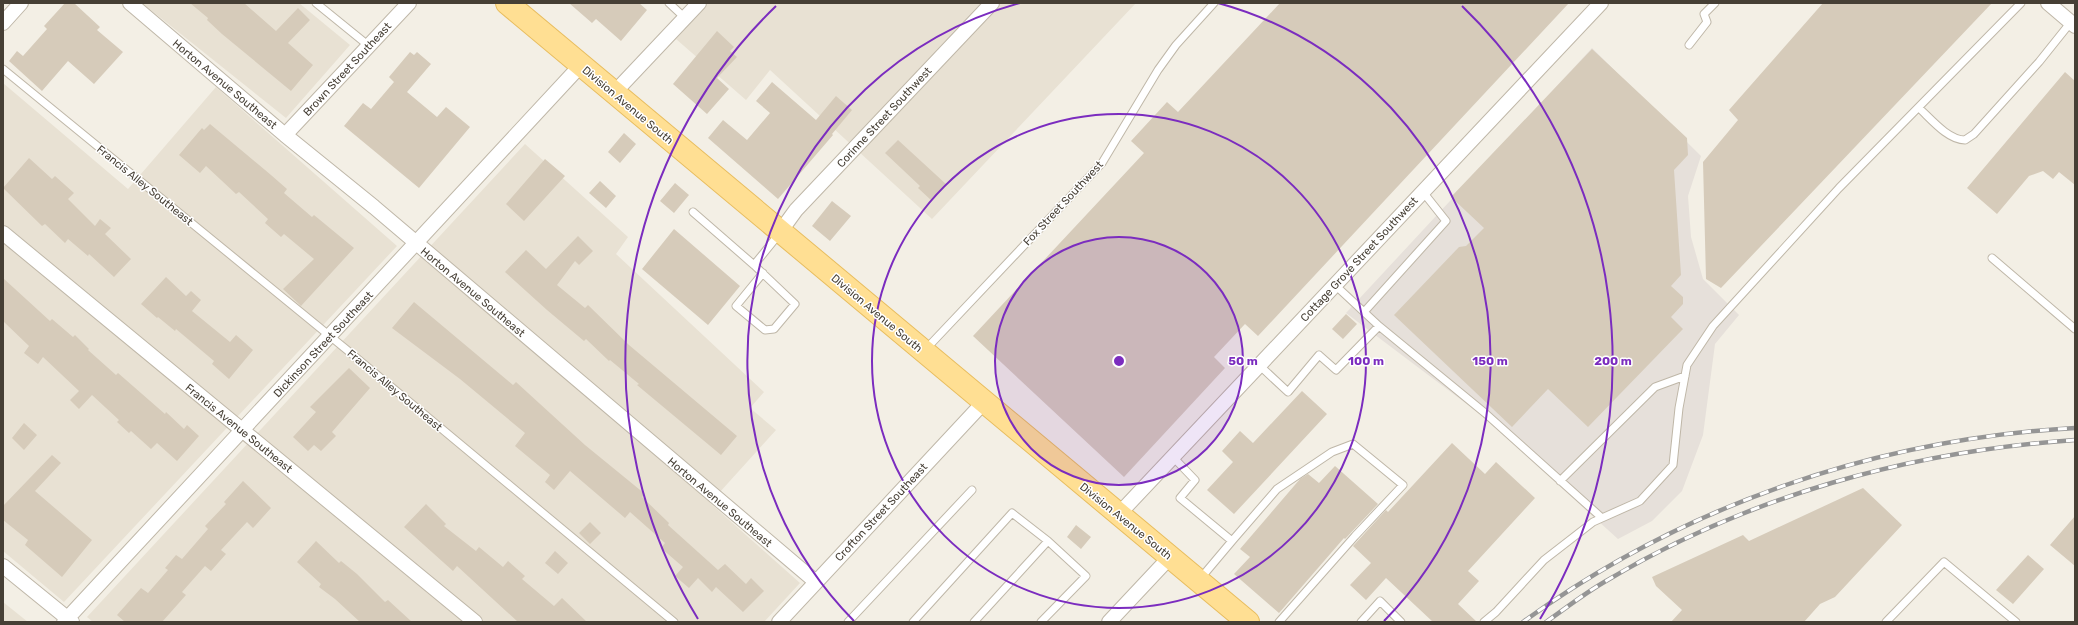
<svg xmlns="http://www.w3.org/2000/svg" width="2078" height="625" font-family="Rubik,sans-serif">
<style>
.residential{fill:#e8e1d3}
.industrial{fill:#e6e0da}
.building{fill:#d6cbba}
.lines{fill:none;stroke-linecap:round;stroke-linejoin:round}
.lane-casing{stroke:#bfb7a8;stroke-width:9}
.street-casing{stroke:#bfb7a8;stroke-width:16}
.primary-casing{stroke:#e8bd5f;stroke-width:24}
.lane{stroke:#fff;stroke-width:7}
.street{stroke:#fff;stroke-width:14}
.primary{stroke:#ffdf93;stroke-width:22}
.rail-casing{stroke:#959595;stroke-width:4.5}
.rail{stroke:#fff;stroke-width:3;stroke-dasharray:9;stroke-linecap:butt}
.ring{fill:none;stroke:#7b2cbf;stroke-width:2}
.labels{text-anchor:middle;stroke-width:3;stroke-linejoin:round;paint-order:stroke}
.street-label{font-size:11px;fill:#463f35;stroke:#fff}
.centre{fill:#7b2cbf;stroke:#fff;stroke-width:2}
.ring-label{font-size:12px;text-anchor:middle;font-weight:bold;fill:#7b2cbf;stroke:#fff;stroke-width:3;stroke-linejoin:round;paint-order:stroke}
</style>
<rect width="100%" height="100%" fill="#f3efe5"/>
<!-- residential -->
<path class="residential" d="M142 3H299L350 45 286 118Z
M708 3H1136L932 219 770 70 746 100 676 39Z
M3 83 128 189 216 87 397 246 64 602 3 551Z
M525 144 628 237 616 254 764 392 750 408 776 430 710 503 800 583 764 622H93L87 617Z
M3 602 28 622H3Z"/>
<!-- industrial -->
<path class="industrial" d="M1592 48 1701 156 1688 196 1691 237 1703 279 1739 315 1715 344 1703 435 1682 491 1652 521 1618 539 1480 414 1346 313Z"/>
<!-- building -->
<path class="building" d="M65 3H74L100 27 97 30 123 52 94 84 68 61 42 91 9 61 17 51 23 56 47 29 44 26Z
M190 3H244L276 31 298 8 310 20 288 43 313 65 291 91 222 34 207 20 208 18Z
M569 3H639L647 10 621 41 596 19 592 23Z
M1280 3H1569L1258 336 1245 324 1214 357 1225 368 1124 477 973 336 1144 153 1131 141 1167 102 1178 112Z
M1823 3H1992L1721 288 1706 279 1703 162 1738 120 1729 110Z
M717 31 734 47 730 51 737 57 717 78 729 89 707 114 673 84Z
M1592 49 1687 138 1688 155 1674 170 1681 275 1671 286 1683 297V304L1671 317 1683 329 1588 427 1548 389 1512 427 1394 315 1459 247 1466 246 1484 228 1451 197Z
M410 52 414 55 417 52 431 64 407 92 437 117 446 107 470 127 419 188 344 126 363 103 371 109 394 82 389 77Z
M2065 72 2075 81V185L2059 172 2053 179 2043 171 2029 176 1997 214 1967 188Z
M772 82 816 120 836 96 852 110 832 134 833 135 778 199 708 138 723 120 747 140 770 113 756 101Z
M210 124 271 175 287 189 284 193 312 217 314 215 354 248 301 306 283 289 314 259 284 234 281 237 265 223 268 219 239 192 236 194 206 166 200 173 179 155 202 128 204 130Z
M624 133 636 144 620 163 608 152Z
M898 140 947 185 932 201 918 188 920 186 885 153Z
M29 158 52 179 55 176 74 193 68 199 95 226 100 219 111 228 105 234 131 259 114 277 89 254 88 256 68 239 65 243 45 224 42 226 3 188Z
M545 159 565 176 524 221 506 204Z
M600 181 616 196 606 208 589 193Z
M675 183 689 195 674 213 660 201Z
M832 201 851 216 830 241 812 226Z
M674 229 740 286 708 325 642 269Z
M578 236 593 251 579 265 575 261 557 285 585 308 588 305 629 345 737 436 721 455 637 385 639 384 610 360 609 361 586 339 584 341 547 310 505 272 526 250 546 269Z
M166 277 186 296 191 291 201 300 192 311 230 342 236 335 253 350 229 379 212 364 214 361 176 329 175 331 158 317 157 318 141 304Z
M3 278 50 321 52 319 73 337 75 335 89 349 88 350 116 375 118 373 165 414 166 412 184 429 187 425 199 436 177 461 157 443 151 449 131 431 129 433 117 422 119 420 92 395 79 409 70 400 79 391 43 357 38 364 24 353 29 346 3 321Z
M414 302 513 385 516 382 585 445 645 494 642 497 669 523 668 525 718 570 725 564 746 584 751 578 764 591 743 612 716 587 712 592 698 578 689 588 675 576 683 567 661 548 665 543 630 512 625 518 570 471 554 490 545 482 550 475 515 446 525 433 460 379 392 328Z
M1346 314 1357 324 1343 339 1332 329Z
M349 368 370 388 332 432 336 436 321 451 314 445 308 451 293 437 316 412 310 407Z
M1302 391 1327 414 1234 514 1207 490 1233 462 1222 451 1240 431 1253 443Z
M24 423 37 435 24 450 12 438Z
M1452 443 1485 474 1496 462 1535 498 1468 571 1479 581 1458 604 1477 622H1433L1386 578 1366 600 1350 585 1371 563 1353 546 1386 510 1388 512Z
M52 455 61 463 35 491 92 540 62 577 25 545 28 540 3 520V506Z
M1335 466 1378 504 1345 539 1344 538 1279 613 1234 574 1250 557 1240 549 1300 479 1308 474 1319 483Z
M243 481 271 508 253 528 247 522 221 550 226 554 211 571 205 566 182 592 186 595 162 622H125L117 615 141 588 148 593 168 570 165 568 176 555 182 559 208 529 205 526 226 504 224 502Z
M1863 488 1902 525 1835 597 1820 604 1804 622H1671L1682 610 1656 586 1652 577 1743 535 1749 541Z
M426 504 446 524 444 526 476 551 479 547 503 567 508 561 525 576 522 579 554 606 562 598 587 622H518L457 566 453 571 404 527Z
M2075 516V566L2050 545Z
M590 522 601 533 590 544 579 533Z
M1076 525 1091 537 1081 549 1067 537Z
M316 541 339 563 341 561 357 574 385 602 388 600 412 622H360L335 599 319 587 321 584 297 562Z
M555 551 568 563 558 574 545 563Z
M2028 555 2044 569 2013 604 1996 590Z"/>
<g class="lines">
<!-- lane casing -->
<g class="lane-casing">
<path id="lane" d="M316 3 369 46
M669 3 685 18
M1689 45 1707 22 1704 14 1715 3
M3 69 347 350 674 622
M1919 108C1931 119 1948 140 1965 140L1974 134 2039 62 2071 22
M693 212 754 265 780 233
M1992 258 2075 329
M754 265 795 304 774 329 765 330 736 306 763 273
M1364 312 1446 221 1423 192
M1379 326 1485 413 1602 518
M926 349 1102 163 1158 70 1176 45 1214 3
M1259 365 1288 392 1319 355 1336 370 1379 326 1335 285
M1173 457 1195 480 1180 498 1232 541 1200 579
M1560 481 1655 387 1685 376
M1232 541 1277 489 1332 452 1353 444 1403 485 1355 536 1279 622
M848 622 972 490
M913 622 1012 513 1048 541 1086 576 1041 622
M974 622 1048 541
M1361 622 1380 601 1401 622
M1484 622 1496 612 1544 560 1593 522 1640 501 1673 465 1679 408 1687 365 1713 326 1839 188 2021 3
M1886 622 1944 562 2016 622"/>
</g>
<!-- street casing -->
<g class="street-casing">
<path id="street" d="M130 3 285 135 374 207 816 582
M2048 3 2075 26
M3 23 21 3
M614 93 699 3
M285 135 409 3
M780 232 796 210 992 3
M3 233 475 622
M1118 515 1601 3
M3 566 72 622
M64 622 581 65
M779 622 984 402
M1109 622 1170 557"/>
</g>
<!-- primary casing -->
<g class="primary-casing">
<path id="primary" d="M507 3 1248 622"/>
</g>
<!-- lane -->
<use href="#lane" class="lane"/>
<!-- street -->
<use href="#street" class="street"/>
<!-- primary -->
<use href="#primary" class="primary"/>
<!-- rail casing -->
<g class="rail-casing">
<path id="rail" d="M1523 622C1684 505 1877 439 2075 428
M1546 622C1566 608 1585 593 1606 581 1748 496 1911 451 2075 440"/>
</g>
<!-- rail -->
<use href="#rail" class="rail"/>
</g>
<!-- distance rings -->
<circle cx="1119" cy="361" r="124" fill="#7b2cbf" fill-opacity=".12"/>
<g class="ring">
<circle cx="1119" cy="361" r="124"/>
<circle cx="1119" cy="361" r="247"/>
<path d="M854 621A371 371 0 0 1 1020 3M1218 3A371 371 0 0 1 1384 621"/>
<path d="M698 619A494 494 0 0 1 776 6M1462 6A494 494 0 0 1 1540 619"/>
</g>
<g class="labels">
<!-- street labels -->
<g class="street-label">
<text transform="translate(347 69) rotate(-47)" y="4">Brown Street Southeast</text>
<text transform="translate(225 84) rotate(40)" y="4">Horton Avenue Southeast</text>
<text transform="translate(628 105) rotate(40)" y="4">Division Avenue South</text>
<text transform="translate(884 117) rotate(-47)" y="4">Corinne Street Southwest</text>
<text transform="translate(145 185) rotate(39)" y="4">Francis Alley Southeast</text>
<text transform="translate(1063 203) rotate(-47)" y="4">Fox Street Southwest</text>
<text transform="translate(1359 259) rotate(-47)" y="4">Cottage Grove Street Southwest</text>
<text transform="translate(473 292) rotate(40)" y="4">Horton Avenue Southeast</text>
<text transform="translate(877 313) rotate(40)" y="4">Division Avenue South</text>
<text transform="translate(323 344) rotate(-47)" y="4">Dickinson Street Southeast</text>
<text transform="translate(395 390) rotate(40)" y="4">Francis Alley Southeast</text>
<text transform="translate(239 428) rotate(39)" y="4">Francis Avenue Southeast</text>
<text transform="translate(720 502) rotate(40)" y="4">Horton Avenue Southeast</text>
<text transform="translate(881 512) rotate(-47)" y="4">Crofton Street Southeast</text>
<text transform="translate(1126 521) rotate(39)" y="4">Division Avenue South</text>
</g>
</g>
<circle cx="1119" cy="361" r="6" class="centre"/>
<g class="ring-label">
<text x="1243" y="365">50 m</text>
<text x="1366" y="365">100 m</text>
<text x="1490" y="365">150 m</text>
<text x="1613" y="365">200 m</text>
</g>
<!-- border -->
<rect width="2078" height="625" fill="none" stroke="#463f35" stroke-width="8"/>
</svg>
